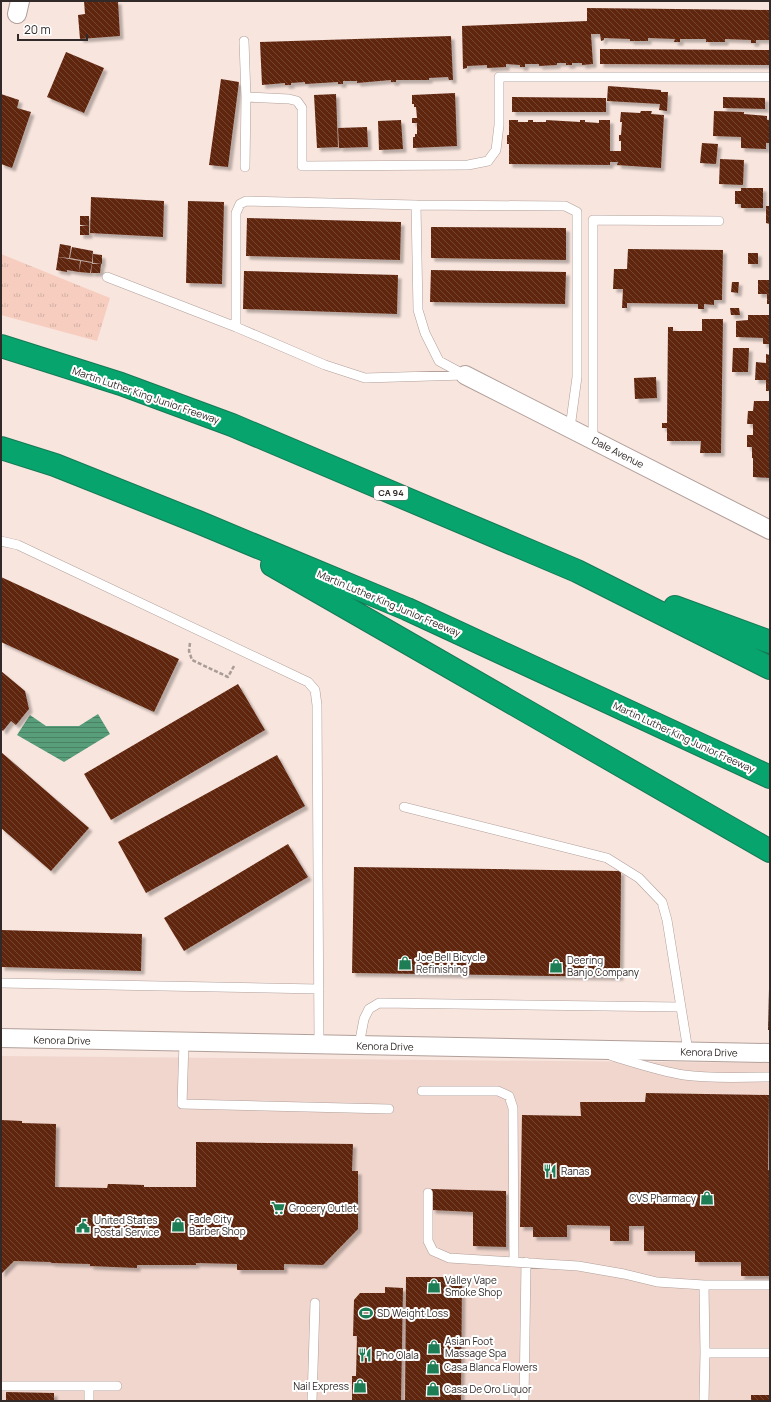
<svg xmlns="http://www.w3.org/2000/svg" width="771" height="1402" font-family="Manrope,sans-serif">
<style>
.built{fill:#f0d6cd}
.grass{fill:url(#grass-tufts)}
.water{fill:url(#water-rules)}
.building{fill:url(#building-back-hatch);filter:url(#shadow)}
.lines{fill:none;stroke-linecap:round;stroke-linejoin:round}
.lane-casing{stroke:#b19f99;stroke-width:10}
.street-casing{stroke:#b19f99;stroke-width:20}
.highway-casing{stroke:#167955;stroke-width:24}
.path{stroke:#a99b96;stroke-width:2.5;stroke-dasharray:4 2;stroke-linecap:butt}
.lane{stroke:#fff;stroke-width:9}
.street{stroke:#fff;stroke-width:18}
.highway{stroke:#07a46d;stroke-width:22}
.labels{text-anchor:middle;stroke-width:4;stroke-linejoin:round;paint-order:stroke}
.shield{fill:#fff;stroke:#6f6a68;stroke-width:1}
.shield-label{font-size:9px;font-weight:bold;fill:#312a28}
.street-label{font-size:10px;fill:#312a28;stroke:#fff}
.poi-label{font-size:10px;fill:#312a28;stroke:#fff;text-anchor:start}
</style>
<defs>
<pattern id="grass-tufts" width="24" height="20" patternUnits="userSpaceOnUse"><rect width="24" height="20" fill="#f6cdbf"/><path d="M3 7l-1-3M5 7V3M7 7l1-3M15 17l-1-3M17 17v-4M19 17l1-3" fill="none" stroke="#d3b0a4"/></pattern>
<pattern id="water-rules" width="6" height="5" patternUnits="userSpaceOnUse"><rect width="6" height="5" fill="#589e7b"/><path d="M0 2.5h6" fill="none" stroke="#498165"/></pattern>
<pattern id="building-back-hatch" width="6" height="6" patternUnits="userSpaceOnUse"><rect width="6" height="6" fill="#602711"/><path d="M-1 5l2 2M0 0l6 6M5-1l2 2" fill="none" stroke="#734534"/></pattern>
<filter id="shadow"><feDropShadow dx="3.5" dy="3.5" stdDeviation="1" flood-color="#0004"/></filter>
</defs>
<rect width="100%" height="100%" fill="#f8e5de"/>
<!-- built -->
<path class="built" d="M1 1056 770 1063V1401H1Z"/>
<!-- grass -->
<path class="grass" d="M1 254 110 298 97 341 1 315Z"/>
<!-- water -->
<path class="water" d="M98 714 110 734 64 762 17 735 30 715 46 726H79Z"/>
<!-- building -->
<path class="building" d="M84 1H118L120 36 80 39 78 15 85 14Z
M587 8 770 10V40H756V43H751V40L725 39V42H706V39H680V42H674L675 39 648 38V41H630V39L604 38V40L601 41 600 34H591L593 64 582 65V63H572V65H566V63H557V65L539 66V64H525V67H520V65L506 64V67L487 68V65L467 66V68L463 69 462 26 587 21Z
M451 36 453 80H449L448 77 429 78V80H396V82H391V80L357 83V81H343V84H338V82L305 84V82L291 83V85H285V83L262 85 260 42Z
M600 49 770 50V65L600 64Z
M66 52 104 68 84 113 47 97Z
M221 79 239 82 228 167 209 165Z
M608 86 661 90V92H668L667 111 659 110 660 104 607 101Z
M455 93 457 146 413 148V137H415V134H417V123H412V118H417L416 107H414V104H412V95Z
M1 94 19 100 17 108 31 112 12 168 1 164Z
M336 94 338 147 317 148 314 95Z
M512 97 606 98V112H512Z
M723 97 765 98V109L723 108Z
M641 111H652L651 114 664 115 661 168 617 165 618 162H610V165L509 164V144H507V135H509V120H518V122H528V120H533V122H546V120L580 122V120H585V122L599 123V120H610V151H621V141H619V135H621L622 122H620L621 112 640 113Z
M714 111 744 112V114L767 116V120H770V143H766V149L741 148V137L713 136Z
M401 120 403 149 379 150 378 121Z
M367 127 368 147 339 148 338 128Z
M702 143 718 144 716 164 700 163Z
M720 159 744 160 743 185 719 184Z
M741 188H763V208H741V204H735V191H741Z
M91 197 164 201 163 237 90 233Z
M188 201 224 202 222 284 186 283Z
M766 206H770V224L766 223Z
M80 216H89V226L80 225Z
M247 218 401 222 400 260 246 256Z
M80 226H89V235H80Z
M431 227 566 228V260L431 258Z
M60 244 71 246 69 258 58 257Z
M72 247 93 251 92 262 70 258Z
M628 249 723 250 722 300H714V305L704 304V309H698V304L627 303V308H622L623 289H613L614 269H627Z
M748 253H758V264H748Z
M93 254 102 255V264L93 263Z
M58 257 80 261 79 272 67 270V272L56 270Z
M81 261 92 263 90 273 79 272Z
M92 264H101L100 273H91Z
M431 270 566 272 565 304 430 302Z
M244 271 398 275 397 314 243 309Z
M758 280H770V304H767V294H758Z
M732 282H739L738 293 731 292Z
M730 308H739L740 315H731Z
M748 315H770V344H763V338L736 337V321L748 320Z
M702 319H723L721 453H700L701 441H667V428H662V423H667L668 327H673V331H702Z
M733 348H749L748 372H732Z
M766 354 770 355V391H766V380H755L756 362 766 363Z
M656 377 657 398 635 399 634 378Z
M754 401H770V478L753 477V458H752V447H747V435H753V424H747L748 411H753Z
M1 577 179 659 154 712 1 642Z
M1 671 25 691 29 709 16 725 11 721 3 731 1 729Z
M238 684 265 730 111 820 84 774Z
M1 752 89 828 51 871 1 828Z
M277 755 305 806 146 893 118 842Z
M288 844 308 877 184 951 164 918Z
M354 867 621 871 620 977 352 973Z
M1 930 142 934 141 971 1 967Z
M769 989H770V1030H768Z
M646 1093 769 1095 768 1170H770V1276H741V1262H695V1251H644V1226H629V1241H610V1226L567 1225V1237H533V1227H520L522 1115 581 1116 580 1102H645Z
M1 1120 22 1121V1123L56 1124 55 1187 107 1188 108 1184H114L144 1185V1187H196V1142L353 1144 352 1171H358V1229L323 1265 284 1264V1270H237V1264L196 1263V1265H137V1268L90 1266V1264L52 1263 50 1262 14 1261 1 1274Z
M431 1189 506 1191V1247L473 1246V1212L432 1210Z
M406 1277H462L461 1401H405Z
M385 1287 403 1288 401 1401H352V1376H356L357 1336H353L354 1300 360 1293H385Z
M6 1392 54 1393V1401H6Z
M751 1395H770V1401H751Z"/>
<g class="lines">
<!-- lane casing -->
<g class="lane-casing">
<path id="lane" d="M244 41 246 97 289 99 297 101 302 108V166L468 165 488 161 496 150 499 125V77H770
M245 167 246 97
M107 277 236 327V213L240 204 246 201 416 205
M236 327 325 365 365 378 465 375 439 361 425 333 418 310 416 205 565 206 577 212V377L570 428
M593 439V220L719 221
M1 541 18 545 308 682 315 690 317 705 319 1045
M404 807 607 858 639 878 662 902 667 920 688 1051
M1 983 319 989
M184 1042 182 1104 389 1109
M359 1045 364 1019 369 1009 379 1003 680 1007
M612 1056C636 1063 659 1071 684 1075 712 1079 741 1077 770 1077
M422 1091H498L509 1096 513 1108 514 1262
M428 1193V1241L433 1251 449 1258 578 1266 624 1274 657 1282 704 1285
M770 1285H704L705 1353H770
M1 1386H117
M89 1386V1401
M312 1401 315 1303
M524 1401 526 1262
M704 1401 705 1353"/>
</g>
<!-- street casing -->
<g class="street-casing">
<path id="street" d="M17 14 20 1
M465 375 770 530
M1 1038 770 1053"/>
</g>
<!-- highway casing -->
<g class="highway-casing">
<path id="highway" d="M1 346 121 384 232 425 577 571 770 668
M1 448 55 465 198 522 407 609 770 777
M272 565 770 851
M675 607 770 642"/>
</g>
<!-- path -->
<path class="path" d="M190 643 189 651 192 660 228 677 234 666"/>
<!-- lane -->
<use href="#lane" class="lane"/>
<!-- street -->
<use href="#street" class="street"/>
<!-- highway -->
<use href="#highway" class="highway"/>
</g>
<!-- icons -->
<defs>
<g id="shop-bare" transform="scale(1.08)"><path d="M-5-2.5h2.3a2.7 3.5 0 0 1 5.4 0H5L5.5 6h-11ZM-1.5-2.5h3a1.5 2.3 0 0 0-3 0Z" fill="#1d7e56" stroke="#fff" stroke-width="2.5" paint-order="stroke"/></g>
<g id="restaurant-bare" transform="scale(1.08)"><path d="M-5-6h1v4h1v-4h1v4h1v-4h1v5L-1.5 .5V6h-2V.5L-5-1ZM5-6V6H3V1.5H1.5Q1.5-4 5-6Z" fill="#1d7e56" stroke="#fff" stroke-width="2.5" paint-order="stroke"/></g>
<g id="supermarket-bare" transform="scale(1.08)"><path d="M-6-5.5h2.5l.6 2H6L4.5 2H-2.5L-4.4-4H-6ZM-1.5 3.2a1.3 1.3 0 1 0 .1 0ZM3 3.2a1.3 1.3 0 1 0 .1 0Z" fill="#1d7e56" stroke="#fff" stroke-width="2.5" paint-order="stroke"/></g>
<g id="civic-bare" transform="scale(1.08)"><path d="M-.6-6.5H3V-4.5H.6V-3L4-1V1h2V6H-6V1h2V-1L-.6-3ZM-1.2 2.5V6h2.4V2.5Z" fill="#1d7e56" stroke="#fff" stroke-width="2.5" paint-order="stroke"/></g>
<g id="stadium-bare" transform="scale(1.08)"><path d="M0-5a6.5 5 0 1 0 0 10a6.5 5 0 1 0 0-10ZM-3.5-1.8h7v3.6h-7Z" fill="#1d7e56" stroke="#fff" stroke-width="2.5" paint-order="stroke"/></g>
</defs>
<g fill-rule="evenodd">
<use href="#shop-bare" x="405" y="963"/>
<use href="#shop-bare" x="556" y="966"/>
<use href="#restaurant-bare" x="550" y="1171"/>
<use href="#shop-bare" x="707" y="1198"/>
<use href="#supermarket-bare" x="278" y="1208"/>
<use href="#shop-bare" x="178" y="1225"/>
<use href="#civic-bare" x="83" y="1226"/>
<use href="#shop-bare" x="434" y="1286"/>
<use href="#stadium-bare" x="366" y="1313"/>
<use href="#shop-bare" x="434" y="1347"/>
<use href="#restaurant-bare" x="365" y="1355"/>
<use href="#shop-bare" x="433" y="1367"/>
<use href="#shop-bare" x="360" y="1386"/>
<use href="#shop-bare" x="433" y="1389"/>
</g>
<g class="labels">
<!-- shield labels -->
<rect class="shield" x="374" y="486" width="34" height="14" rx="3"/>
<g class="shield-label">
<text x="391" y="496">CA 94</text>
</g>
<!-- street labels -->
<g class="street-label">
<text transform="translate(146 395) rotate(19)" y="4">Martin Luther King Junior Freeway</text>
<text transform="translate(618 452) rotate(27)" y="4">Dale Avenue</text>
<text transform="translate(389 603) rotate(23)" y="4">Martin Luther King Junior Freeway</text>
<text transform="translate(684 737) rotate(25)" y="4">Martin Luther King Junior Freeway</text>
<text transform="translate(62 1040) rotate(1)" y="4">Kenora Drive</text>
<text transform="translate(385 1046) rotate(1)" y="4">Kenora Drive</text>
<text transform="translate(709 1052) rotate(1)" y="4">Kenora Drive</text>
</g>
<!-- poi labels -->
<g class="poi-label">
<text x="416" y="961">Joe Bell Bicycle<tspan x="416" dy="12">Refinishing</tspan></text>
<text x="567" y="964">Deering<tspan x="567" dy="12">Banjo Company</tspan></text>
<text x="561" y="1175">Ranas</text>
<text x="696" y="1202" text-anchor="end">CVS Pharmacy</text>
<text x="289" y="1212">Grocery Outlet</text>
<text x="189" y="1223">Fade City<tspan x="189" dy="12">Barber Shop</tspan></text>
<text x="94" y="1224">United States<tspan x="94" dy="12">Postal Service</tspan></text>
<text x="445" y="1284">Valley Vape<tspan x="445" dy="12">Smoke Shop</tspan></text>
<text x="377" y="1317">SD Weight Loss</text>
<text x="445" y="1345">Asian Foot<tspan x="445" dy="12">Massage Spa</tspan></text>
<text x="376" y="1359">Pho Olala</text>
<text x="444" y="1371">Casa Blanca Flowers</text>
<text x="349" y="1390" text-anchor="end">Nail Express</text>
<text x="444" y="1393">Casa De Oro Liquor</text>
</g>
</g>
<!-- border -->
<rect width="771" height="1402" fill="none" stroke="#312a28" stroke-width="4"/>
<!-- scale -->
<path d="M18 34v6h69v-6" fill="none" stroke="#312a28" stroke-width="2"/>
<text x="24" y="34" font-size="12" fill="#312a28" stroke="#ffffff" stroke-width="3" paint-order="stroke">20 m</text>
</svg>
